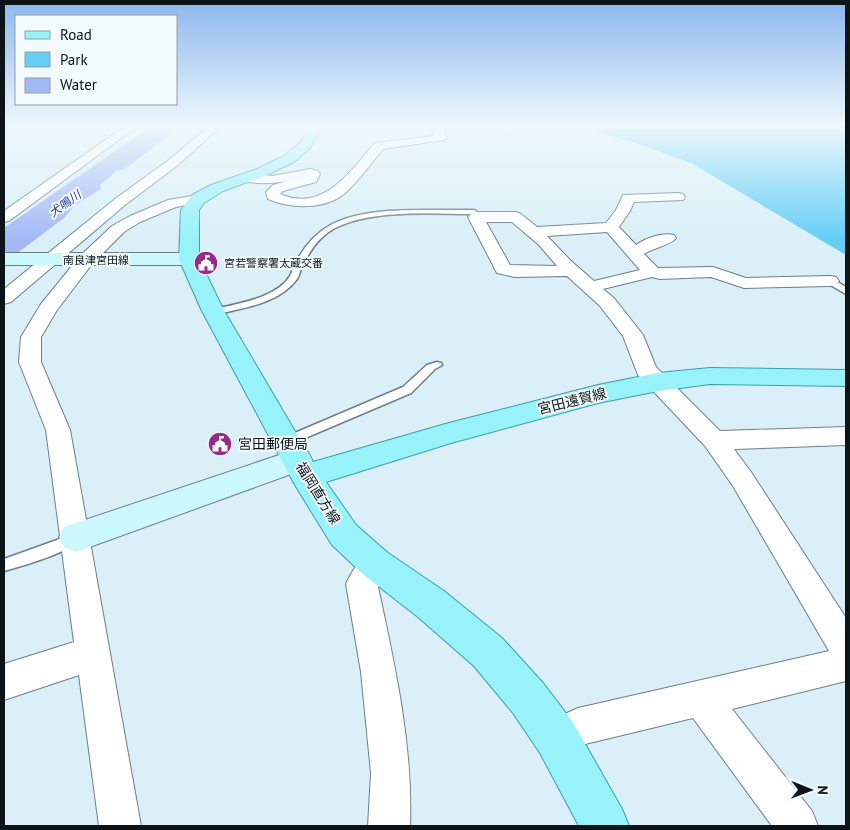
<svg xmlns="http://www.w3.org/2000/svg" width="850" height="830" font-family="'PT Sans','Noto Sans JP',sans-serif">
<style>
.green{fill:#64cef5}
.water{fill:#a2b9f6}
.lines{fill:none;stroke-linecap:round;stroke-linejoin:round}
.river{fill:#a2b9f6;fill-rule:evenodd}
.lane-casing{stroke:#6c7f87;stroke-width:3}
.street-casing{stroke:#6c7f87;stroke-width:2}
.secondary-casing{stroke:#6c7f87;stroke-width:2}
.primary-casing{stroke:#3a9ea9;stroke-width:2}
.lane{fill:#fff;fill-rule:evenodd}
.street{fill:#fff;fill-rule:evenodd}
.secondary{fill:#cbf8fd;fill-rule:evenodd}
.primary{fill:#97f2fa;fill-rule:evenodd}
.labels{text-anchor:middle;stroke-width:4;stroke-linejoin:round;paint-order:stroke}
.far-street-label{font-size:11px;fill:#0d1417;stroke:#f2fafe}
.far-poi-label{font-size:11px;fill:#0d1417;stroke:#f2fafe;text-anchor:start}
.far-water-label{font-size:12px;font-style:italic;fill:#2b4298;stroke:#f2fafe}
.street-label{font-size:14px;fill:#0d1417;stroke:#f2fafe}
.poi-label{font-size:14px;fill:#0d1417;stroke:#f2fafe;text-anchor:start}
</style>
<rect width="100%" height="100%" fill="#daeff8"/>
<!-- green -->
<path class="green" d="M586 124H846V255L691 163 635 143 604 134Z"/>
<!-- water -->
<path class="water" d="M154 124H172L138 156 123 165 100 185 101 189 75 205 64 218 4 263V228Z"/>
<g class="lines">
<!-- river -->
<path class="river" d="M164 124H183L125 169 118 171 111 169 108 165 111 161Z"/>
<!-- lane casing -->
<g class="lane-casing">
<path id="lane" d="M437 210H474L476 211 480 217 473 219 471 214C431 214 372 209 335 228 320 236 310 250 303 265 300 269 300 275 297 279 279 304 242 308 214 315L209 312 211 310C234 304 276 299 290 276 292 273 292 269 294 266 302 250 313 235 329 226 358 209 404 210 437 210Z
M830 278 846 287V294L827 283 826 281Z
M437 362 441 363 442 365 435 369 411 393 291 444H283L281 441 283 438 403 387 427 365Z
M74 532 79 534 81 538C75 551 19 567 4 571V559L57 540Z"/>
</g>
<!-- street casing -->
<g class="street-casing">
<path id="street" d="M128 124H140L9 221 4 222V211Z
M212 124H223L178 165 125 205 11 302 4 304V289L115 199 170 159Z
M433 124H443L446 138 444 140 383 149C371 163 359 181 345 193 326 210 290 209 268 199L266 192 273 185 287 181C276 183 247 186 239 177L246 173 273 176 310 169 318 171 320 174 316 182 283 191 280 194C324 213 350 171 375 143L434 136Z
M678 193 683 194 685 197 683 200 634 202 630 211 619 227 636 245C646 238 662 232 674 235L676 238C671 245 653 248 644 254L658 268 713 267 746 278 830 276 836 277 839 281 836 285 830 286 744 288 711 277 660 279 652 277 603 289 614 298 643 335 656 367 720 431 846 427V445L734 449 751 472 846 618V681L732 709 812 811 818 826H772L693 718 581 745 556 756 543 750 537 737 543 724 578 708 829 651 733 486 705 446 638 375 623 336 600 306 567 276 515 277 497 273 468 217 471 214 476 212H516L521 214 537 227 606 223 616 210 623 195ZM486 222H512L539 245 557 266 510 265ZM607 232 640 270 594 281 571 261 547 236Z
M198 195 203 196 205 199 203 202 176 207 140 222 124 232 92 264 57 310 41 337V362L70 430 141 826H99L79 675 4 700V664L74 642 46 430 19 362 21 337 41 304 80 256 112 226 130 216 168 200Z
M376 550 387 554 391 564 378 587C395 666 413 745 410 826H368L371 773 361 672 346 584C353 569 361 556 376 550Z"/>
</g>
<!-- secondary casing -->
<g class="secondary-casing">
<path id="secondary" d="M4 253H189L196 255 199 259 196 263 189 265H4Z
M297 449 308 452 312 460 308 468 76 552 64 547 59 537 64 527Z"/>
</g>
<!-- primary casing -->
<g class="primary-casing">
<path id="primary" d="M311 124H323L310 148 294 162 267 175 223 191 204 203 199 210V259L223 309 313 462 449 423 598 385 658 373 710 368 846 370V386L710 384 658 391 598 403 451 443 326 482 356 525 388 553 444 591 502 638 543 683 572 721 622 809 629 826H579L540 753 513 713 474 666 418 617 364 575 332 545 295 485 201 309 179 259 181 210 192 195 211 185 257 169 284 156 300 143Z"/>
</g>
<!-- lane -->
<use href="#lane" class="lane"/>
<!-- street -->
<use href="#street" class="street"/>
<!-- secondary -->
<use href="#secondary" class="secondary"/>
<!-- primary -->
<use href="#primary" class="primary"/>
</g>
<!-- sky -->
<linearGradient id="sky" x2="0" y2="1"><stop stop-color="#8cb6ee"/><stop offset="0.52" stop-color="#eef8fc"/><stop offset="1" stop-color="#eef8fc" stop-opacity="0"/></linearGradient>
<rect width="850" height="240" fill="url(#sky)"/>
<!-- icons -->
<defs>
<g id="civic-disc" transform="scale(1.25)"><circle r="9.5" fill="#972b8c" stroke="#f2fafe"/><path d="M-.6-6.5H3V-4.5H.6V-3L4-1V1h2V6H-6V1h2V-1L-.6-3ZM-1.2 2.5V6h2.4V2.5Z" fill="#fff"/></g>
</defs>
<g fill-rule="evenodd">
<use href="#civic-disc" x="206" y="263"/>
<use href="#civic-disc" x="220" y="444"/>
</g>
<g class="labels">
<!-- far-street labels -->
<g class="far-street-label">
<text x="96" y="264">南良津宮田線</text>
</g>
<!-- far-poi labels -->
<g class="far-poi-label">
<text x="224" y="267">宮若警察署太蔵交番</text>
</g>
<!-- far-water labels -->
<g class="far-water-label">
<text transform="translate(65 204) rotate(-36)" y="4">犬鳴川</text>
</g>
<!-- street labels -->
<g class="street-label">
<text transform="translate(572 401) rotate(-14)" y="5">宮田遠賀線</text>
<text transform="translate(318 493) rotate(58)" y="5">福岡直方線</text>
</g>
<!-- poi labels -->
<g class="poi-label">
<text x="238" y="449">宮田郵便局</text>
</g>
</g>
<!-- border -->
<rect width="850" height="830" fill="none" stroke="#0d1417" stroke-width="10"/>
<!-- legend -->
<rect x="15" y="15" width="162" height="90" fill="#f2fafe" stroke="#969ea2"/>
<rect x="25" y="31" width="25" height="8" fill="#97f2fa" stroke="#969ea2"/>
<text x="60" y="40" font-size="15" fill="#0d1417">Road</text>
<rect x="25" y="52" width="25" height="15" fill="#64cef5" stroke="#969ea2"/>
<text x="60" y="65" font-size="15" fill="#0d1417">Park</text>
<rect x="25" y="78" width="25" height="15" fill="#a2b9f6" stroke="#969ea2"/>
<text x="60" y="90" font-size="15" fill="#0d1417">Water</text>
<!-- north arrow -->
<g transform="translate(810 790) rotate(91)" stroke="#f2fafe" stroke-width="4" paint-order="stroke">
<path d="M0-4L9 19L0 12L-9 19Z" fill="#0d1417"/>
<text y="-8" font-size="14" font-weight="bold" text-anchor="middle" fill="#0d1417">N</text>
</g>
</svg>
